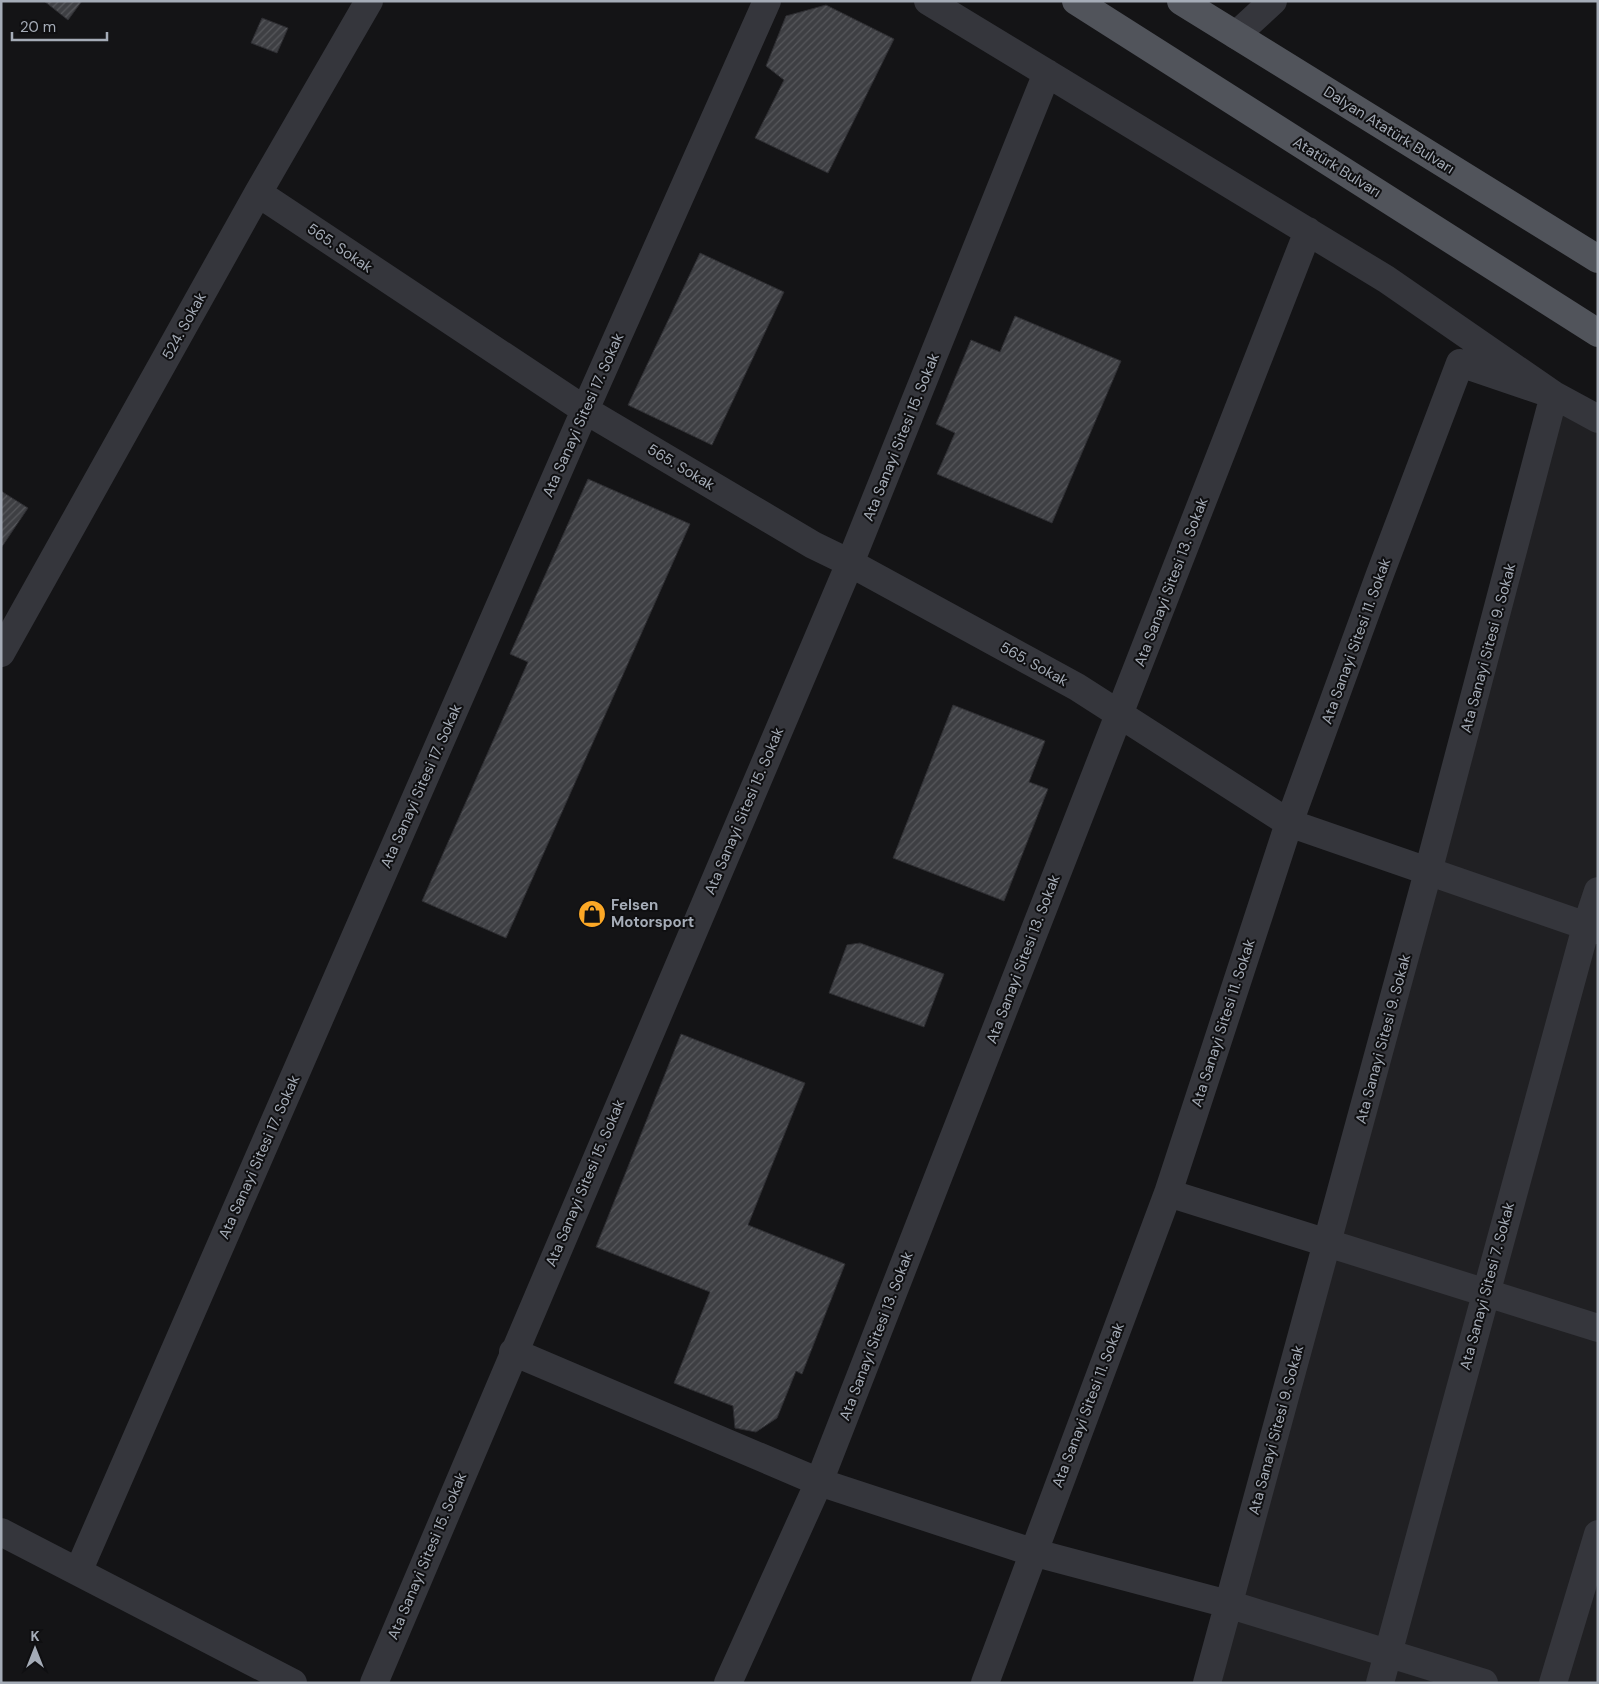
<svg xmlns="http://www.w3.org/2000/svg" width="1599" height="1684" font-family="'DM Sans',sans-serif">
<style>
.built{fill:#202023}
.building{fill:url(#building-hatch);stroke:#2e2e32}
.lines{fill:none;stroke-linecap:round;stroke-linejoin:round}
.minor{stroke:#35363c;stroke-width:28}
.major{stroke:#51545b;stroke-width:28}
.labels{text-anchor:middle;stroke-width:4;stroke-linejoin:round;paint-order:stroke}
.street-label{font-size:15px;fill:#a5acb7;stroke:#0f0f11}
.poi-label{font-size:15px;font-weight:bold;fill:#a5acb7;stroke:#0f0f11;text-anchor:start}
</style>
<defs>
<pattern id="building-hatch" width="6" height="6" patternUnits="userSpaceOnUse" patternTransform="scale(1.25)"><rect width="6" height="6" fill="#3e3f43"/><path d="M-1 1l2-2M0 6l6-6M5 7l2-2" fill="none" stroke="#57585c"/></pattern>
</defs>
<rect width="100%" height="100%" fill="#141416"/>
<!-- built -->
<path class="built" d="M1554 395 1598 418V1683H1205Z"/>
<!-- building -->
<path class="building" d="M44 1H82L68 20Z
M826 5 894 39 828 173 755 138 784 80 766 66 786 16Z
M262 18 288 28 277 53 251 43Z
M700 253 784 292 712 445 628 405Z
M1015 316 1121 361 1052 523 937 474 955 433 936 424 971 340 1000 352Z
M588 479 690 524 506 938 422 901 528 662 510 654Z
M1 491 28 508 1 548Z
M953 705 1045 741 1029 782 1048 789 1004 901 893 858Z
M860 943 944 974 924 1027 829 993 847 945Z
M681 1034 805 1083 748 1225 845 1264 802 1374 796 1371 777 1418 756 1432 735 1428 733 1406 674 1383 710 1292 596 1247Z"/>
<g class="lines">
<!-- minor -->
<path class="minor" d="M928 1 1386 279 1554 395 1598 419
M1236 35 1273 1
M258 193 585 410 813 545 850 563 1077 687 1289 823 1598 930
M1 653 258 193 369 1
M1168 1193 1598 1328
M513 1352 819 1482 1032 1552 1228 1604 1484 1683
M1 1532 293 1683
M78 1572 585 410 767 1
M374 1683 850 563 1047 73
M728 1683 819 1482 1308 231
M985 1683 1168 1193 1289 823 1380 574 1460 363 1554 395
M1207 1683 1428 872 1554 395
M1380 1683 1586 927 1598 891
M1553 1683 1598 1534"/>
<!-- major -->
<path class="major" d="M1076 1 1598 333
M1181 1 1598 259"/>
</g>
<!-- icons -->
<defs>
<g id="shop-disc" transform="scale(1.4375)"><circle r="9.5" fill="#fca826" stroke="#0f0f11"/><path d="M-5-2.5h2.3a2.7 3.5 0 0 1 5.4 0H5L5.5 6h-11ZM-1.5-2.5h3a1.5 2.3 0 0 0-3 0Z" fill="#111"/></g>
</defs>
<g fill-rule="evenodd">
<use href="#shop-disc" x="592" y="914"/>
</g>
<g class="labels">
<!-- street labels -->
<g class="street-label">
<text transform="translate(1389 130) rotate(32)" y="5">Dalyan Atatürk Bulvarı</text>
<text transform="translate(1337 167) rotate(32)" y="5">Atatürk Bulvarı</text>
<text transform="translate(340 248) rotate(34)" y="5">565. Sokak</text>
<text transform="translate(184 326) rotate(-61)" y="5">524. Sokak</text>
<text transform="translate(583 415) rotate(-66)" y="5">Ata Sanayi Sitesi 17. Sokak</text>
<text transform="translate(901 437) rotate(-68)" y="5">Ata Sanayi Sitesi 15. Sokak</text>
<text transform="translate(681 467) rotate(31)" y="5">565. Sokak</text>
<text transform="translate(1171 582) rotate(-69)" y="5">Ata Sanayi Sitesi 13. Sokak</text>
<text transform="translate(1356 641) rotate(-70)" y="5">Ata Sanayi Sitesi 11. Sokak</text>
<text transform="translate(1488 648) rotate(-75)" y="5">Ata Sanayi Sitesi 9. Sokak</text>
<text transform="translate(1034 664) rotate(29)" y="5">565. Sokak</text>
<text transform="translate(421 786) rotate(-66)" y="5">Ata Sanayi Sitesi 17. Sokak</text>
<text transform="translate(744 811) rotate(-67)" y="5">Ata Sanayi Sitesi 15. Sokak</text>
<text transform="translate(1023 959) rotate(-69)" y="5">Ata Sanayi Sitesi 13. Sokak</text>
<text transform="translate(1223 1023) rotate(-72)" y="5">Ata Sanayi Sitesi 11. Sokak</text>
<text transform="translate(1383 1039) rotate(-75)" y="5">Ata Sanayi Sitesi 9. Sokak</text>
<text transform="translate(259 1157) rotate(-66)" y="5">Ata Sanayi Sitesi 17. Sokak</text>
<text transform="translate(585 1183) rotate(-67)" y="5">Ata Sanayi Sitesi 15. Sokak</text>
<text transform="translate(1487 1286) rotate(-75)" y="5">Ata Sanayi Sitesi 7. Sokak</text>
<text transform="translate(876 1336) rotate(-69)" y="5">Ata Sanayi Sitesi 13. Sokak</text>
<text transform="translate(1088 1405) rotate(-69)" y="5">Ata Sanayi Sitesi 11. Sokak</text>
<text transform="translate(1276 1430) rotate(-75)" y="5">Ata Sanayi Sitesi 9. Sokak</text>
<text transform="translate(427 1556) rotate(-67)" y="5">Ata Sanayi Sitesi 15. Sokak</text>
</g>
<!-- poi labels -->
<g class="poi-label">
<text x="611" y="910">Felsen<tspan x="611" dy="17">Motorsport</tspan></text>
</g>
</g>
<!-- border -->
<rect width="1599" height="1684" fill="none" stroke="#a5acb7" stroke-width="5"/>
<!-- north arrow -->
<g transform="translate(35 1649)" stroke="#0f0f11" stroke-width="4" paint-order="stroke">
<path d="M0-4L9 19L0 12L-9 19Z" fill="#a5acb7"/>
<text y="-8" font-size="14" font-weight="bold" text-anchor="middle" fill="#a5acb7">K</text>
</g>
<!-- scale -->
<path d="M12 32v8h95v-8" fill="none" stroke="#a5acb7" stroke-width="2.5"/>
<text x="20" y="32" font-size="15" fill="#a5acb7" stroke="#0f0f11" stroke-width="4" paint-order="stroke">20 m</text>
</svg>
